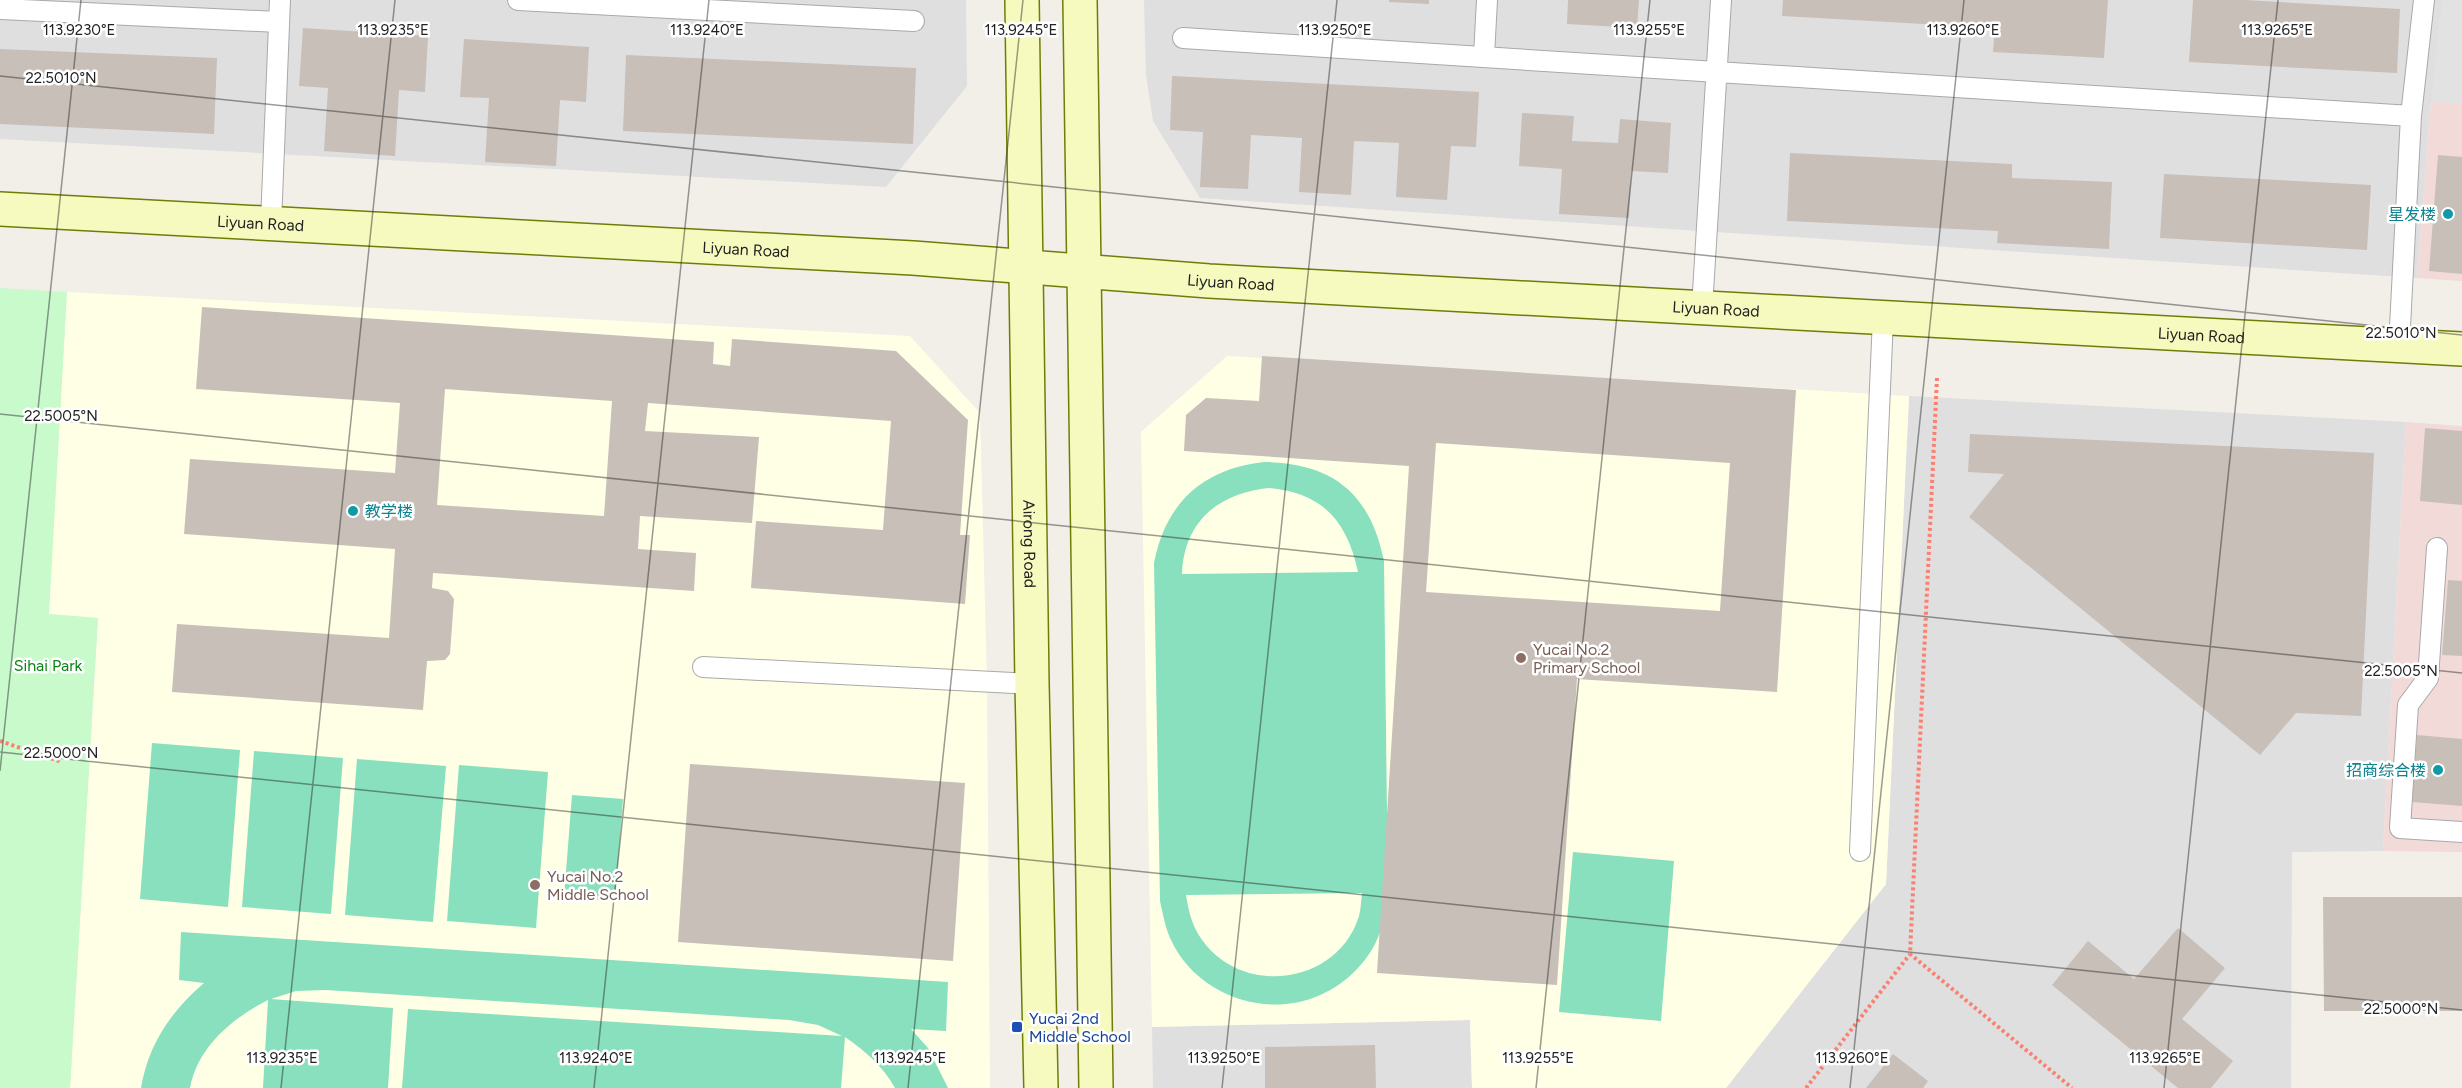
<svg xmlns="http://www.w3.org/2000/svg" width="2462" height="1088" font-family="Figtree,'Noto Sans SC',sans-serif">
<style>
.residential{fill:#e0dfdf}
.commercial{fill:#f2dad9}
.education{fill:#ffffe5}
.park{fill:#c8facc}
.pitch{fill:#88e0be;fill-rule:evenodd}
.parking{fill:#e2e2e2}
.building{fill:#c7bfb8;fill-rule:evenodd}
.lines{fill:none;stroke-linecap:round;stroke-linejoin:round}
.lane-casing{stroke:#a9a9a9;stroke-width:22}
.secondary-casing{stroke:#707d05;stroke-width:36}
.path{stroke:#fa8072;stroke-width:4;stroke-dasharray:3 3;stroke-linecap:butt}
.lane{stroke:#fff;stroke-width:20}
.secondary{stroke:#f7fabf;stroke-width:33}
.ticks{fill:none;stroke:#222;stroke-width:1.5;stroke-opacity:0.45}
.culture-dot{fill:#0f9aa8;stroke:#fff;stroke-width:2}
.education-dot{fill:#8d6e63;stroke:#fff;stroke-width:2}
.transit-dot{fill:#1a4fb4;stroke:#fff;stroke-width:2}
.labels{text-anchor:middle;stroke-width:5;stroke-linejoin:round;paint-order:stroke}
.culture-label{font-size:16px;fill:#0d838f;stroke:#fff;text-anchor:end}
.street-label{font-size:16px;fill:#222;stroke:#fff}
.education-label{font-size:16px;fill:#785e54;stroke:#fff;text-anchor:start}
.park-label{font-size:16px;fill:#0c8416;stroke:#fff}
.transit-label{font-size:16px;fill:#164399;stroke:#fff;text-anchor:start}
.ticks-label{font-size:15px;text-anchor:middle;fill:#222;stroke:#fff;stroke-width:5;stroke-linejoin:round;paint-order:stroke}
</style>
<rect width="100%" height="100%" fill="#f2efe9"/>
<!-- residential -->
<path class="residential" d="M0 0H966L967 86 886 187 0 139Z
M1144 0H2462V104L2431 101 2417 278 1200 198 1153 121 1146 75Z
M1909 396 2406 422 2383 851 2292 852 2291 1088H1726L1886 884Z
M1470 1020 1472 1088H1153L1152 1027Z"/>
<!-- commercial -->
<path class="commercial" d="M2431 101 2462 104V281L2417 278Z
M2406 422 2462 426V852L2383 851Z"/>
<!-- education -->
<path class="education" d="M67 292 910 336 980 413 987 682 990 1088H70L98 618 48 614Z
M1227 356 1909 396 1886 884 1726 1088H1472L1470 1020 1152 1027 1141 432Z"/>
<!-- park -->
<path class="park" d="M0 288 67 292 49 614 98 618 70 1088H0Z"/>
<!-- pitch -->
<path class="pitch" d="M1264 462C1333 463 1370 493 1384 561L1388 901C1385 916 1382 930 1375 944 1363 967 1342 986 1318 996 1264 1019 1196 994 1171 940 1165 927 1163 914 1160 901L1154 563C1166 502 1203 469 1264 462ZM1269 488C1322 493 1347 520 1358 572L1182 574C1184 521 1219 493 1269 488ZM1362 893C1361 900 1361 909 1359 916 1339 982 1249 997 1206 945 1193 930 1189 914 1186 895Z
M152 743 240 750 228 907 140 899Z
M254 751 343 758 331 914 242 907Z
M357 759 446 766 433 922 345 915Z
M459 765 548 772 536 928 447 921Z
M572 795 623 799 615 901 564 897Z
M1573 852 1674 861 1661 1021 1559 1012Z
M181 932 948 982 946 1031 911 1029 928 1048 948 1088H895C883 1066 865 1051 845 1037L841 1088H402L408 1009 842 1036 818 1025 789 1020 326 990 296 991 271 999 393 1008 388 1088H263L268 1000C233 1018 198 1046 190 1088H141C148 1045 171 1011 204 983L179 980Z"/>
<!-- parking -->
<path class="parking" d="M2442 0H2462V104L2431 101Z"/>
<!-- building -->
<path class="building" d="M1389 0H1429V4L1389 2Z
M1568 0H1639L1637 28 1567 24Z
M1783 0H2108L2104 58 1993 52 1995 28 1782 16Z
M2193 0H2245L2400 9 2397 73 2189 62Z
M303 28 428 36 425 92 399 90 395 156 324 151 328 88 299 86Z
M464 39 589 47 586 102 560 100 556 166 485 162 489 98 460 97Z
M0 49 217 58 214 134 0 124Z
M626 55 916 68 913 144 623 131Z
M1172 76 1479 92 1476 147 1451 146 1447 200 1396 197 1399 143 1354 141 1351 195 1299 192 1302 138 1251 135 1248 189 1200 187 1203 132 1170 130Z
M1522 113 1574 116 1572 141 1618 143 1620 119 1671 123 1668 173 1631 171 1629 218 1559 214 1562 169 1519 166Z
M1790 153 2012 164V178L2112 182 2109 249 1997 243 1998 231 1787 221Z
M2438 155 2462 157V274L2429 271Z
M2164 174 2371 185 2367 250 2160 238Z
M202 307 714 342 713 364 730 366 732 339 896 351 968 420 960 535H970L965 604 751 588 756 521 883 530 891 421 648 403 645 431 759 437 752 523 640 516 638 549 696 553 694 591 433 573 432 588 448 591 454 599 450 654 445 660 427 661 423 710 172 692 177 624 389 638 395 549 184 534 190 459 395 473 400 403 196 389ZM445 389 612 401 604 516 437 505Z
M1262 356 1796 390 1777 692 1577 679 1557 985 1377 973 1409 466 1184 451 1186 415 1206 398 1259 401ZM1436 443 1730 463 1720 611 1426 592Z
M2425 428 2462 431V505L2420 501Z
M1970 434 2374 453 2361 716 2296 713 2260 755 1969 517 2004 474 1968 472Z
M2448 580 2462 581V656L2442 655Z
M2417 735 2462 739V806L2412 802Z
M690 764 965 783 953 961 678 942Z
M2323 897H2462V1011H2324Z
M2178 928 2225 968 2182 1019 2233 1061 2211 1088H2178L2052 985 2088 941 2134 979Z
M1375 1045 1376 1088H1265V1047Z
M1893 1054 1928 1081 1923 1088H1866Z"/>
<g class="lines">
<!-- lane casing -->
<g class="lane-casing">
<path id="lane" d="M518 0 914 21
M0 9 279 22
M1183 38 2411 116
M1484 56 1487 0
M271 223 280 0
M1702 308 1721 0
M2399 346 2411 116 2424 0
M2437 548 2428 678 2408 705 2400 828 2462 832
M703 667 1032 684
M1860 851 1883 318"/>
</g>
<!-- secondary casing -->
<g class="secondary-casing">
<g id="secondary">
<path id="s1" d="M1022 0 1032 684 1041 1088"/>
<path d="M1080 0 1096 1088"/>
<path id="s2" d="M0 209 913 258 1209 281 2462 349"/>
</g>
</g>
<!-- path -->
<path class="path" d="M1937 378 1910 954 2072 1088
M0 741 62 762
M1806 1088 1910 954"/>
<!-- lane -->
<use href="#lane" class="lane"/>
<!-- secondary -->
<use href="#secondary" class="secondary"/>
</g>
<!-- ticks -->
<path class="ticks" d="M0 76 2462 335M0 414 2462 673M0 752 2462 1010M0 771 81 0M281 1088 395 0M594 1088 709 0M908 1088 1023 0M1222 1088 1337 0M1536 1088 1650 0M1850 1088 1964 0M2164 1088 2278 0"/>
<!-- markers -->
<g class="culture-dot">
<circle cx="2448" cy="214" r="6"/>
<circle cx="353" cy="511" r="6"/>
<circle cx="2438" cy="770" r="6"/>
</g>
<g class="education-dot">
<circle cx="1521" cy="658" r="6"/>
<circle cx="535" cy="885" r="6"/>
</g>
<rect class="transit-dot" x="1011" y="1021" width="12" height="12" rx="3"/>
<g class="labels">
<!-- culture labels -->
<g class="culture-label">
<text x="2436" y="220">星发楼</text>
<text x="365" y="517" text-anchor="start">教学楼</text>
<text x="2426" y="776">招商综合楼</text>
</g>
<!-- street labels -->
<g class="street-label">
<text dy="6" stroke="none"><textPath href="#s2" startOffset="261">Liyuan Road</textPath></text>
<text dy="6" stroke="none"><textPath href="#s2" startOffset="747">Liyuan Road</textPath></text>
<text dy="6" stroke="none"><textPath href="#s2" startOffset="1233">Liyuan Road</textPath></text>
<text dy="6" stroke="none"><textPath href="#s2" startOffset="1719">Liyuan Road</textPath></text>
<text dy="6" stroke="none"><textPath href="#s2" startOffset="2205">Liyuan Road</textPath></text>
<text dy="6" stroke="none"><textPath href="#s1" startOffset="544">Airong Road</textPath></text>
</g>
<!-- education labels -->
<g class="education-label">
<text x="1533" y="655">Yucai No.2<tspan x="1533" dy="18">Primary School</tspan></text>
<text x="547" y="882">Yucai No.2<tspan x="547" dy="18">Middle School</tspan></text>
</g>
<!-- park labels -->
<g class="park-label">
<text x="48" y="671">Sihai Park</text>
</g>
<!-- transit labels -->
<g class="transit-label">
<text x="1029" y="1024">Yucai 2nd<tspan x="1029" dy="18">Middle School</tspan></text>
</g>
</g>
<g class="ticks-label">
<text x="79" y="35">113.9230°E</text>
<text x="393" y="35">113.9235°E</text>
<text x="707" y="35">113.9240°E</text>
<text x="1021" y="35">113.9245°E</text>
<text x="1335" y="35">113.9250°E</text>
<text x="1649" y="35">113.9255°E</text>
<text x="1963" y="35">113.9260°E</text>
<text x="2277" y="35">113.9265°E</text>
<text x="61" y="83">22.5010°N</text>
<text x="2401" y="338">22.5010°N</text>
<text x="61" y="421">22.5005°N</text>
<text x="2401" y="676">22.5005°N</text>
<text x="61" y="758">22.5000°N</text>
<text x="2401" y="1014">22.5000°N</text>
<text x="282" y="1063">113.9235°E</text>
<text x="596" y="1063">113.9240°E</text>
<text x="910" y="1063">113.9245°E</text>
<text x="1224" y="1063">113.9250°E</text>
<text x="1538" y="1063">113.9255°E</text>
<text x="1852" y="1063">113.9260°E</text>
<text x="2165" y="1063">113.9265°E</text>
</g>
</svg>
